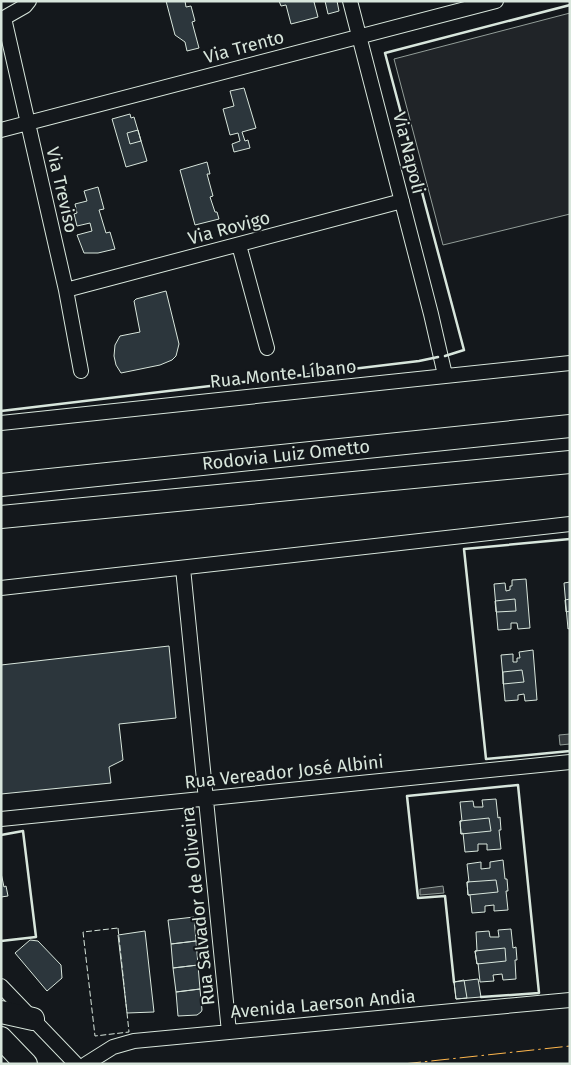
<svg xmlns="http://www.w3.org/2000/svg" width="571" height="1065" font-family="'Fira Sans',sans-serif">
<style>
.green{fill:#202428;stroke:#939e99}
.water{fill:#363b3e;stroke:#939e99}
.building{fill:#2c363c;stroke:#d8e6dc}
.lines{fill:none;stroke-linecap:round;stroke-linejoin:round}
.minor-casing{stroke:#d8e6dc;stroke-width:16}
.primary-casing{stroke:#d8e6dc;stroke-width:24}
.minor{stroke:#14181c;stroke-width:14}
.primary{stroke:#14181c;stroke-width:22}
.fence{stroke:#d8e6dc;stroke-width:1;stroke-dasharray:6 2.5;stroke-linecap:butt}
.wall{stroke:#d8e6dc;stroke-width:2.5}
.power{stroke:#ffb74d;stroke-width:1;stroke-dasharray:18 4 2.5 4;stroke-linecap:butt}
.labels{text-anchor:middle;stroke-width:4;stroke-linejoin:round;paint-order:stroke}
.street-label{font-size:18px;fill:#d8e6dc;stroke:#14181c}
</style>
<rect width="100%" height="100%" fill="#14181c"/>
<!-- green -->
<path class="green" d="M570 13V214L443 245 394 59Z"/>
<!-- water -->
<path class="water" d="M570 734V744L560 745 559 735Z
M443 886 444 893 420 895V889Z"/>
<!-- building -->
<path class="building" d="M166 1H185L186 7 191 6 195 21 192 22 199 48 187 51 185 42 175 35Z
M279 1H317L314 2 318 17 291 24 286 5 281 6Z
M325 1H337L339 11 328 14Z
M244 88 256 128 242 132 245 141 248 140 250 148 234 152 232 144 240 141 238 133 230 135 223 109 234 106 230 91Z
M130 114 131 118 134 117 147 161 126 167 112 119Z
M138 130 141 141 130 144 127 133Z
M207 162 210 174H207L213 196 210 197 215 212H217L219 219 195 225 180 170Z
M98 187 104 209 99 210 106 233 110 232 115 249 98 253H84L77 235 92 231 90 223 77 226 74 214 77 213 75 204 87 201 84 191Z
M166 291 179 344 176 356 172 360 160 365 121 373 116 365 114 356 115 345 120 336 140 332 134 301 136 299Z
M526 579 530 628 518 629 517 623H511V629L498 630 494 584 505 583 506 591 510 590V586H512V580Z
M570 582V628L568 629 564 583Z
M515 599 516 611 496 612 495 601Z
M570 599V611L566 612 565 600Z
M169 646 176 718 119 724 123 760 109 767 111 783 1 794V665Z
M533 650 537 700 525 701 524 694 518 695V700L505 701 501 655 513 654V662H517V658H520L519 652Z
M522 670 524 682 503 684V672Z
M496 799 498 818 500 817 501 830H499L501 849 487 850V844H478V851L465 852 463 833 461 834 460 821H462L460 802 473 801 474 807H483L482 800Z
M489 818 491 831 461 834 460 821Z
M503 860 505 879H507L508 891H506L508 910 494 911V905L485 906V912L472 913 470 895H468L467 882H469L467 864 481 862V869L490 868V862Z
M1 873 4 887 6 886 8 896 1 897Z
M496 880 498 892 468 895 467 882Z
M194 917 196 941 171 944 168 920Z
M511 929 513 948 516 947 517 960H515L516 979 503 980 502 974 493 975 494 981 480 982 478 963 477 964 475 951H477L476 932 489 931 490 937H499L498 930Z
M145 931 154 1012 127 1013 118 935Z
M30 940 38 941 61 965 62 978 47 991 15 953Z
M196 941 198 965 173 968 171 944Z
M505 948 506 961 477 964 475 951Z
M198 965 200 989 176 992 173 968Z
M478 979 481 997 456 999 454 982Z
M464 980 467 998 456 999 454 982Z
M200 989 202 1010 201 1012 197 1015 178 1016 176 992Z"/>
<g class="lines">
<!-- minor casing -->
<g class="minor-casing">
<path id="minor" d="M350 1 431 314 445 375
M1 18H4L25 6 29 1
M4 18 66 290 81 371
M1 130 496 1
M239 245 267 348
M66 290 402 201
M1 423 570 363
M183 568 229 1032
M1 588 570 524
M1 819 570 762
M1 986 76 1064
M86 1064 113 1047 134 1041 570 1000"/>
</g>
<!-- primary casing -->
<g class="primary-casing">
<path id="primary" d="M1 485 570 426
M1 517 570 462
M1 1012 33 1019
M1 1038 26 1064"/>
</g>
<!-- minor -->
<use href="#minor" class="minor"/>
<!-- primary -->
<use href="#primary" class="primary"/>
<!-- fence -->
<path class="fence" d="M118 928 129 1032 95 1036 83 932Z"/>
<!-- wall -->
<path class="wall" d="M445 356 464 350 385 53 570 5
M1 411 419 361 438 357
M570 539 464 549 486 759 570 751
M1 835 23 831 36 937 1 941
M454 982 445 896 418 898 407 796 518 785 539 993 481 997"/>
<!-- power -->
<path class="power" d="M403 1064 570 1046"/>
</g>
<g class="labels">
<!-- street labels -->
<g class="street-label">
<text transform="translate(244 47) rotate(-15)" y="6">Via Trento</text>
<text transform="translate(409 153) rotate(76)" y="6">Via Napoli</text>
<text transform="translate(62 190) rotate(77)" y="6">Via Treviso</text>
<text transform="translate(229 228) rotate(-15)" y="6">Via Rovigo</text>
<text transform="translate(283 374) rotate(-6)" y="6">Rua Monte Líbano</text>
<text transform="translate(286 455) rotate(-6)" y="6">Rodovia Luiz Ometto</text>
<text transform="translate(284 772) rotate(-6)" y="6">Rua Vereador José Albini</text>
<text transform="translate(198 906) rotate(-96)" y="6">Rua Salvador de Oliveira</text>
<text transform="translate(323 1004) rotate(-5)" y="6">Avenida Laerson Andia</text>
</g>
</g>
<!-- border -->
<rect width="571" height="1065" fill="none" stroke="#d8e6dc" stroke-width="5"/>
</svg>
